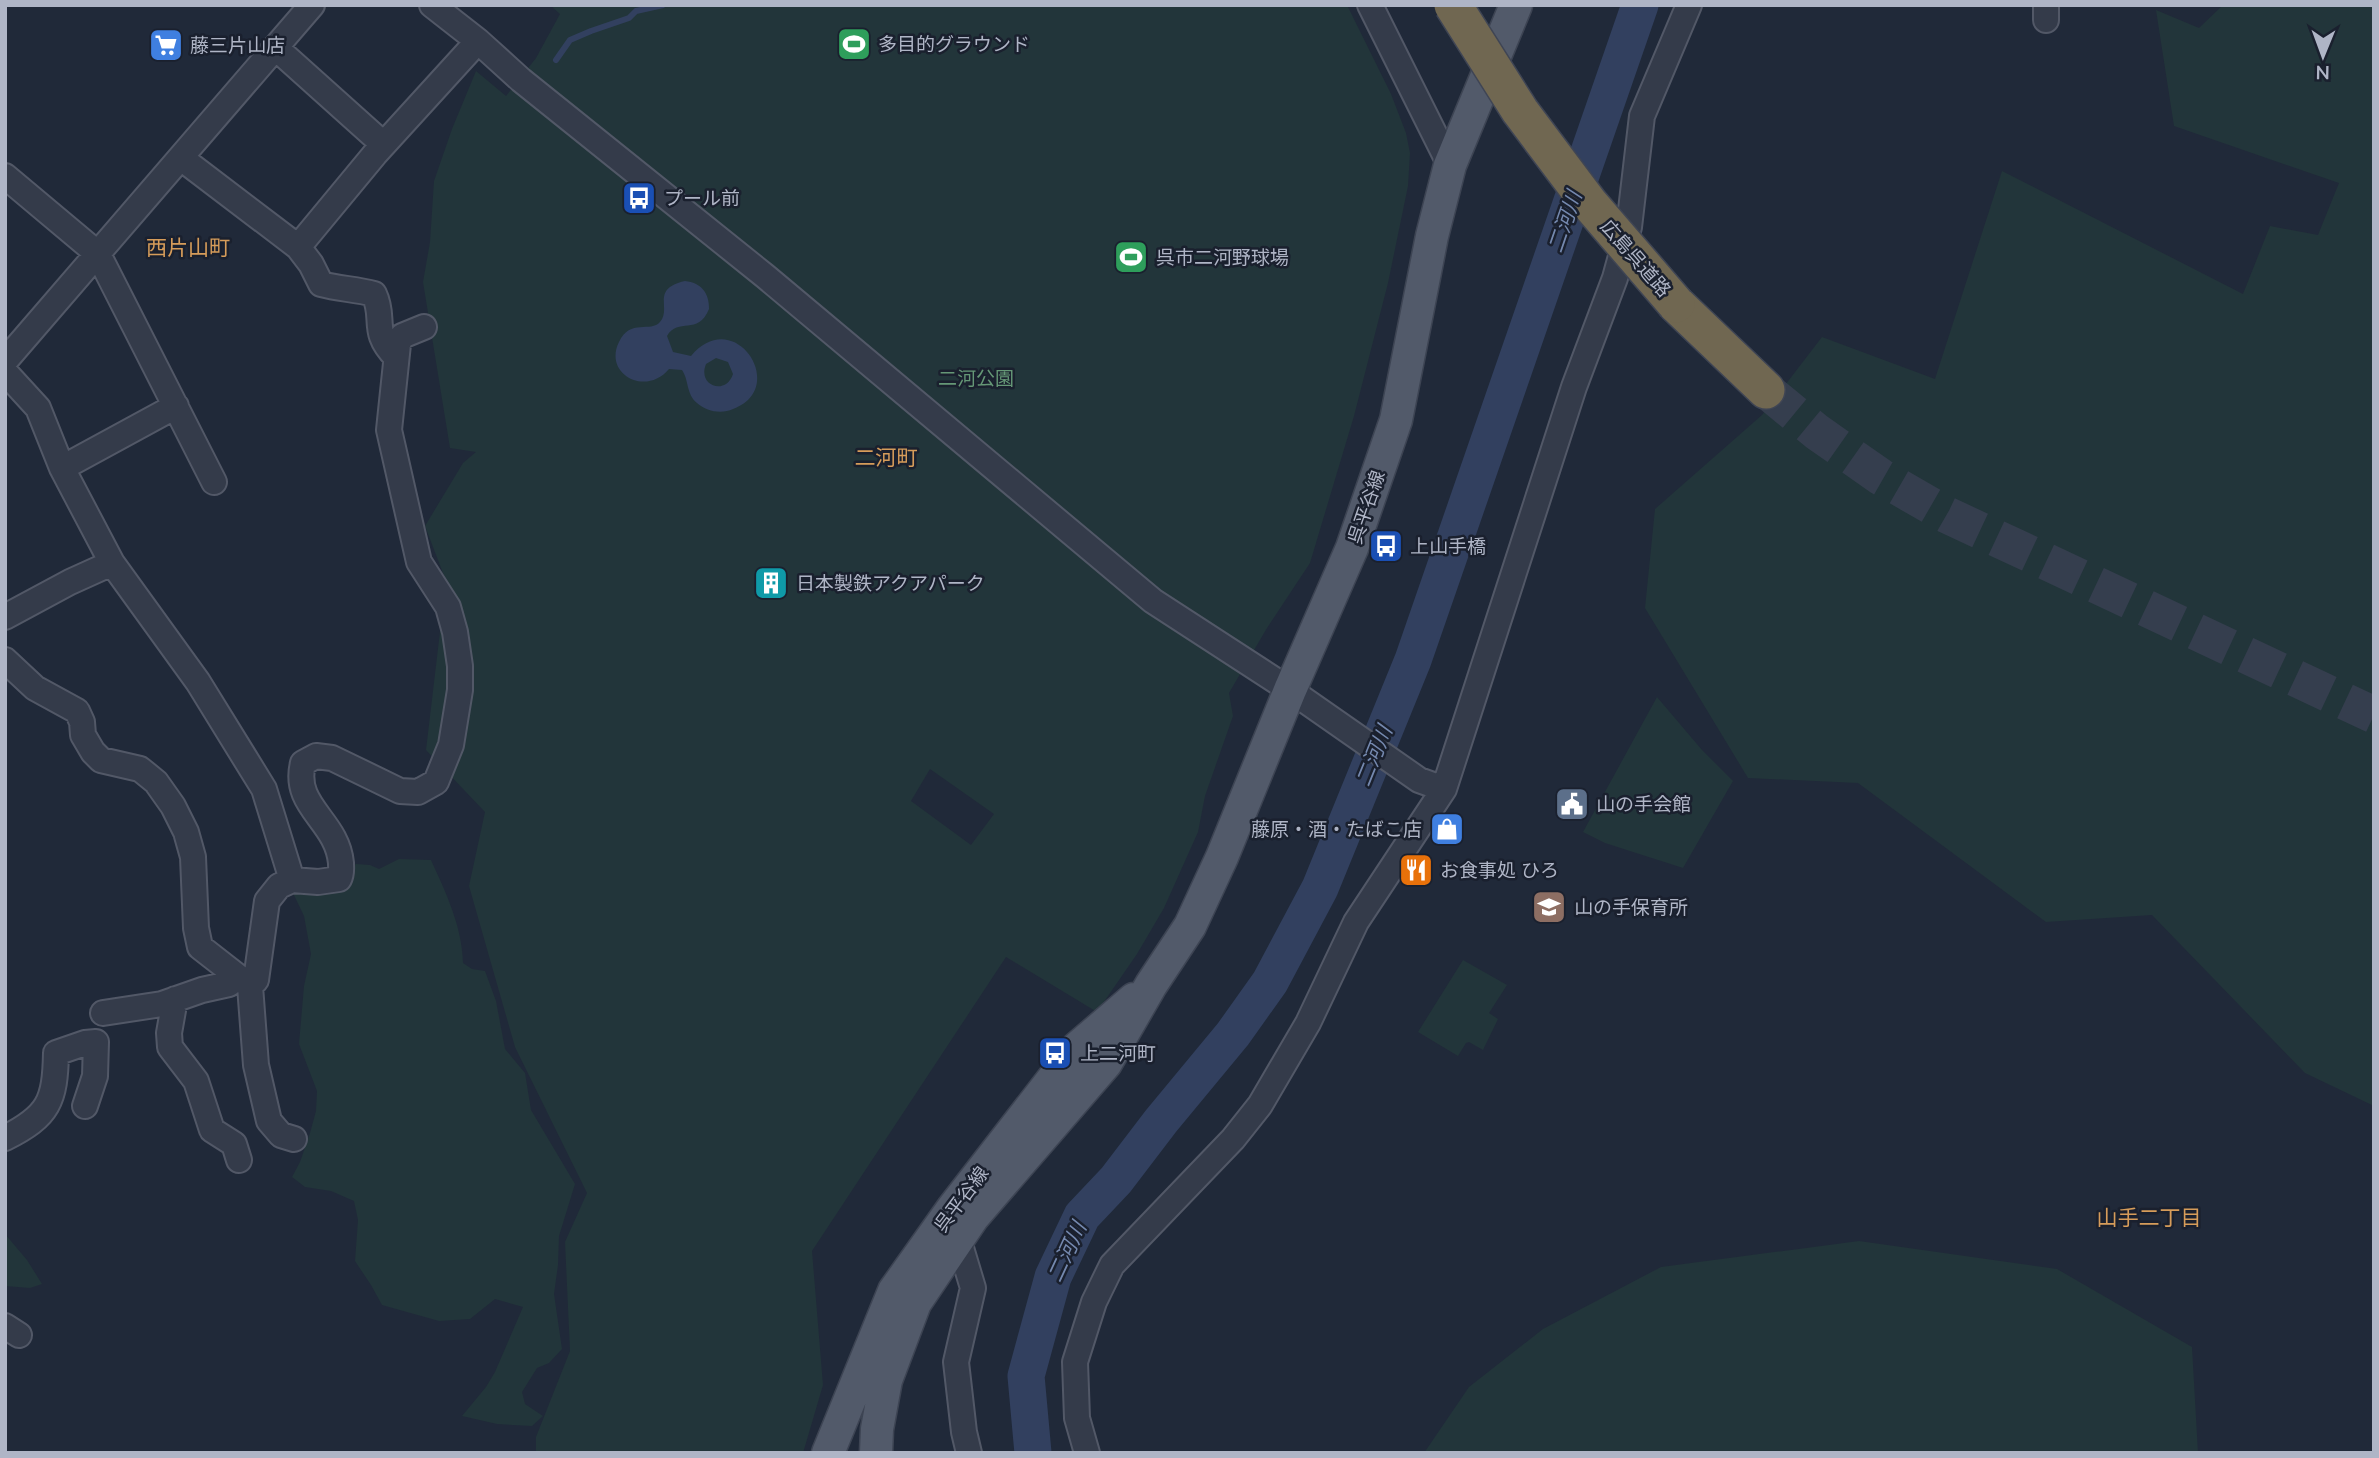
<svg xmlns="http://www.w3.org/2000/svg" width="2379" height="1458" font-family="Mulish,'Noto Sans JP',sans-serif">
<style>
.green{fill:#22353a;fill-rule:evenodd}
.water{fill:#32405f;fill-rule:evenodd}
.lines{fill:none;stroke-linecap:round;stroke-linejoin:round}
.stream{stroke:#32405f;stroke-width:6}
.river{stroke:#32405f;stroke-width:37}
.highway-tunnel{stroke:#353e4e;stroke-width:37;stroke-dasharray:37 18;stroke-linecap:butt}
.minor-casing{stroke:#525867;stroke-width:28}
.major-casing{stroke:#3d4453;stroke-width:35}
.highway-casing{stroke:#3f4554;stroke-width:40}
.minor{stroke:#343b4a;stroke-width:24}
.major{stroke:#525a6a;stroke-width:32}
.highway{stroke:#706751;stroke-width:37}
.highway-bridge-casing{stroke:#3f4554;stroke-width:40;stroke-linecap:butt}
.highway-bridge{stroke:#706751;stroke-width:37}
.labels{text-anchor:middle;stroke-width:5;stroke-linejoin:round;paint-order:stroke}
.poi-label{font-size:19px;fill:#afb5c6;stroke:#1a202e;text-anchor:start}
.street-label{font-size:19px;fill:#afb5c6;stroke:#1a202e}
.park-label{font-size:19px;fill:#659776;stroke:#1a202e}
.water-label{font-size:21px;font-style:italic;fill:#7589af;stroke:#1a202e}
.neighbourhood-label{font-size:21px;fill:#d69c5a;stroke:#1a202e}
</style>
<rect width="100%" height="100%" fill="#202939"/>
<!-- green -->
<path class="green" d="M550 5H1347L1391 94 1406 133 1410 153 1408 186 1388 283 1354 416 1310 563 1267 628 1229 693 1233 716 1205 796 1198 832 1164 908 1137 954 1097 1012 1006 957 812 1251 823 1385 803 1453H536V1437L570 1351 565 1242 587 1193 515 1047 469 886 485 812 426 750 446 581 425 526 463 463 476 452 450 448 423 282 430 242 434 181 452 129 476 71 506 96 536 58 560 14ZM930 769 994 814 971 845 911 801Z
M2223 5H2374V1106L2305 1073 2152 915 2046 922 1858 783 1748 778 1645 608 1655 509 1762 415 1822 337 1935 379 2002 171 2243 294 2270 226 2318 235 2339 183 2174 126 2156 10 2199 28Z
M1657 697 1702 750 1733 781 1683 868 1605 843 1583 832Z
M399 859 431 860C446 893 462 926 463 963L472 969 485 971 496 1001 505 1049 525 1073 531 1110 575 1184 559 1236 558 1265 554 1294 562 1349 549 1363 537 1368 522 1392 525 1404 543 1416 532 1426 497 1424 462 1416 486 1387 495 1372 523 1307 495 1299 470 1319 439 1321 382 1305 371 1285 355 1261 358 1220 354 1201 331 1191 305 1187 292 1177 300 1162 310 1133 316 1111 317 1091 299 1044 304 986 311 954 304 916 293 893 295 890 356 864 370 865 379 869Z
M1463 960 1507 985 1489 1013 1498 1019 1483 1050 1469 1042 1466 1043 1458 1056 1418 1032Z
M5 1234 27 1260 42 1284 30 1288 5 1286Z
M1859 1241 2057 1269 2192 1347 2198 1453H1424L1469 1387 1543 1329 1661 1267Z"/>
<!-- water -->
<path class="water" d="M685 281C701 283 709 292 709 309 698 336 678 317 667 336L673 352 691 356C734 304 790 388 733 409 722 414 707 412 697 403 686 394 689 380 682 370L669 369C646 397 603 374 619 342 630 318 651 333 660 322 672 308 650 289 685 281ZM716 358 728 362 733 374C726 396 697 386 706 364Z"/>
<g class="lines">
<!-- stream -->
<path class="stream" d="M556 60 570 40 591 31 629 18 636 11 663 5"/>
<!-- river -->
<path class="river" d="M1033 1453 1026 1376 1053 1277 1082 1216 1116 1180 1161 1121 1233 1034 1270 982 1320 888 1413 660 1640 5"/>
<!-- highway-tunnel -->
<path class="highway-tunnel" d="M1766 390 1817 432 1881 477 1947 515 2374 715"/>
<!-- minor casing -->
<g class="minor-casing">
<path id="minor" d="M432 5 478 41 521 80 765 276 1153 601 1290 690 1419 780 1444 789
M1370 5 1450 165
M2046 5V20
M276 48 383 144
M181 158 298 247 311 264 321 284C339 289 356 289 374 294 386 319 370 331 396 357
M5 176 98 254 214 482
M298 247 375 154 478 41
M5 361 312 5
M5 372 38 408 62 468 112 563 198 682 264 789 292 880
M62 468 176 406
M5 617 70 582 112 563
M5 660 35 688 77 711 82 722 83 735 93 752 101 760 140 769 156 782 173 806 186 832 193 857 196 928 200 947 250 986 256 980 267 901 279 886 292 880 318 882 339 879C342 873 341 870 341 863 337 820 292 807 303 763L316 756 332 758 400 791 418 792 436 782 451 745 460 690V666L455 632 448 607 419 562 389 430 398 344 402 336 424 327
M250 986 256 1065 269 1121 281 1135 294 1139
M175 999 169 1033 170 1047 196 1081 212 1130 234 1144 239 1160
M103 1013 162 1004 202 990 229 984 237 978
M5 1138C49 1116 55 1101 56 1053L85 1043 96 1042 95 1076 85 1106
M958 1238 973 1288 956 1362 964 1432 969 1453
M5 1326 19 1335
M1087 1453 1077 1418 1075 1362 1094 1302 1112 1265 1233 1139 1260 1105 1308 1023 1356 922 1444 789 1574 387 1615 278 1629 227 1642 116 1689 5"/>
</g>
<!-- major casing -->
<g class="major-casing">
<path id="major" d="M828 1453 894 1291 953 1208 1077 1048 1134 999
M876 1453 877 1429 886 1380 915 1303 973 1217 1106 1063 1151 985 1190 926 1222 857 1290 690 1352 548 1396 420 1432 236 1450 165 1516 5"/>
</g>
<!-- highway casing -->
<g class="highway-casing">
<path id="highway" d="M1676 304 1766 390"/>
</g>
<!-- minor -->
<use href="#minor" class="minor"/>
<!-- major -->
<use href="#major" class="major"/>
<!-- highway -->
<use href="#highway" class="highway"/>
<!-- highway-bridge casing -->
<g class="highway-bridge-casing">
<path id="highway-bridge" d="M1453 5 1520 111 1589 203 1676 304"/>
</g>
<!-- highway-bridge -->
<use href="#highway-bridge" class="highway-bridge"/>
</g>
<!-- icons -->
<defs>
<g id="stadium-square" transform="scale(1.75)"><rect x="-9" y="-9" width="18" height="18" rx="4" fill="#2e9e5b" stroke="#1a202e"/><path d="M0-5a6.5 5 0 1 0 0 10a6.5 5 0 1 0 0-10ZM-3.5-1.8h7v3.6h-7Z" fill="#fff"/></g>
<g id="supermarket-square" transform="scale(1.75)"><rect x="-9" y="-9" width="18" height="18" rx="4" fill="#3f7fe0" stroke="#1a202e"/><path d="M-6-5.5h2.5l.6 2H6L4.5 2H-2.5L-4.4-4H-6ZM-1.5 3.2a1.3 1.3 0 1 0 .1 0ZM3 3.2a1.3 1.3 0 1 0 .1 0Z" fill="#fff"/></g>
<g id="bus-square" transform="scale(1.75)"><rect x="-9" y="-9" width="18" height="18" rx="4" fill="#1a4fb4" stroke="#1a202e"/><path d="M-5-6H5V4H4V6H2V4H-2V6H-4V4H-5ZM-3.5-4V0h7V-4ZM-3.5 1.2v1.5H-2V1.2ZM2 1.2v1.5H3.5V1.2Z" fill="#fff"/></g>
<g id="building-square" transform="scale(1.75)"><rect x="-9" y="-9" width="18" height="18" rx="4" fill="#0f9aa8" stroke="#1a202e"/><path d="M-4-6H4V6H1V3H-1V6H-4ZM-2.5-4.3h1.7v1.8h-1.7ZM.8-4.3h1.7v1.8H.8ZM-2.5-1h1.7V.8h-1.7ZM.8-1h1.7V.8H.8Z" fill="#fff"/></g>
<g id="civic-square" transform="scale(1.75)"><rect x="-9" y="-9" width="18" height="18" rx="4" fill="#5c6f8a" stroke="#1a202e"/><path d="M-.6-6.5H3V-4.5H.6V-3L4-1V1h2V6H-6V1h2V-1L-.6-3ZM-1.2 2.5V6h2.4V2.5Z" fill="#fff"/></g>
<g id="shop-square" transform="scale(1.75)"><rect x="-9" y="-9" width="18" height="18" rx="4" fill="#3f7fe0" stroke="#1a202e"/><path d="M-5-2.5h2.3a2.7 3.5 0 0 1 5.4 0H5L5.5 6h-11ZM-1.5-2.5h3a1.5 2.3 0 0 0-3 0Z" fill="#fff"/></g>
<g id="restaurant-square" transform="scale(1.75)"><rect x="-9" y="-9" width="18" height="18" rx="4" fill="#e8710a" stroke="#1a202e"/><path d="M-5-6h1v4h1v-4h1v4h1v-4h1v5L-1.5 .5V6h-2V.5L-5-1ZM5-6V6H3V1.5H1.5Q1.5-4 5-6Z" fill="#fff"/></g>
<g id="school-square" transform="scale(1.75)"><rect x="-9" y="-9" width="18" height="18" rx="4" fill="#8d6e63" stroke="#1a202e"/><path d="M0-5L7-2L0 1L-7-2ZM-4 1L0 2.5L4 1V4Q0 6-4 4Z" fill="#fff"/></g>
</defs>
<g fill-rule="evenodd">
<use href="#stadium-square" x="854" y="44"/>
<use href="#supermarket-square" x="166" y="45"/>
<use href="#bus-square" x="639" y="198"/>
<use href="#stadium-square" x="1131" y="257"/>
<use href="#bus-square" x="1386" y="546"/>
<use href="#building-square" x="771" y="583"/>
<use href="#civic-square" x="1572" y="804"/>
<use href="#shop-square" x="1447" y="829"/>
<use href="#restaurant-square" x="1416" y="870"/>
<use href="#school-square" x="1549" y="907"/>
<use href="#bus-square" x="1055" y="1053"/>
</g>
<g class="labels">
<!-- poi labels -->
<g class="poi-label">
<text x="878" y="51">多目的グラウンド</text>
<text x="190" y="52">藤三片山店</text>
<text x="664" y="205">プール前</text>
<text x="1156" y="264">呉市二河野球場</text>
<text x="1410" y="553">上山手橋</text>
<text x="796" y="590">日本製鉄アクアパーク</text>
<text x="1596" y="811">山の手会館</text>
<text x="1422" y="836" text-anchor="end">藤原・酒・たばこ店</text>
<text x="1440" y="877">お食事処 ひろ</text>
<text x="1574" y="914">山の手保育所</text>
<text x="1080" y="1060">上二河町</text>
</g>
<!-- street labels -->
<g class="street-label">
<text transform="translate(1636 258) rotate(49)" y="7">広島呉道路</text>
<text transform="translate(1366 507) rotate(-71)" y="7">呉平谷線</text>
<text transform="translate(961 1199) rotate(-53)" y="7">呉平谷線</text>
</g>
<!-- park labels -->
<g class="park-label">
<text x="976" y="385">二河公園</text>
</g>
<!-- water labels -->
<g class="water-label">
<text transform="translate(1565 222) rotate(-71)" y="7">二河川</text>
<text transform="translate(1374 756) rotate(-68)" y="7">二河川</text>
<text transform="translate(1067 1252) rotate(-65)" y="7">二河川</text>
</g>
<!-- neighbourhood labels -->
<g class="neighbourhood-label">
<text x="188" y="255">西片山町</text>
<text x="886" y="465">二河町</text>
<text x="2149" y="1225">山手二丁目</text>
</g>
</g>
<!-- border -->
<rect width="2379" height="1458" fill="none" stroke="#afb5c6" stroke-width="14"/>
<!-- north arrow -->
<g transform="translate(2323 56) rotate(181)" stroke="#1a202e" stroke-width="5" paint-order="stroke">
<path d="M0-5L12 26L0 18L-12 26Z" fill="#afb5c6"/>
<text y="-10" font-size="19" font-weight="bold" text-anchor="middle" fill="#afb5c6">N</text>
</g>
</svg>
